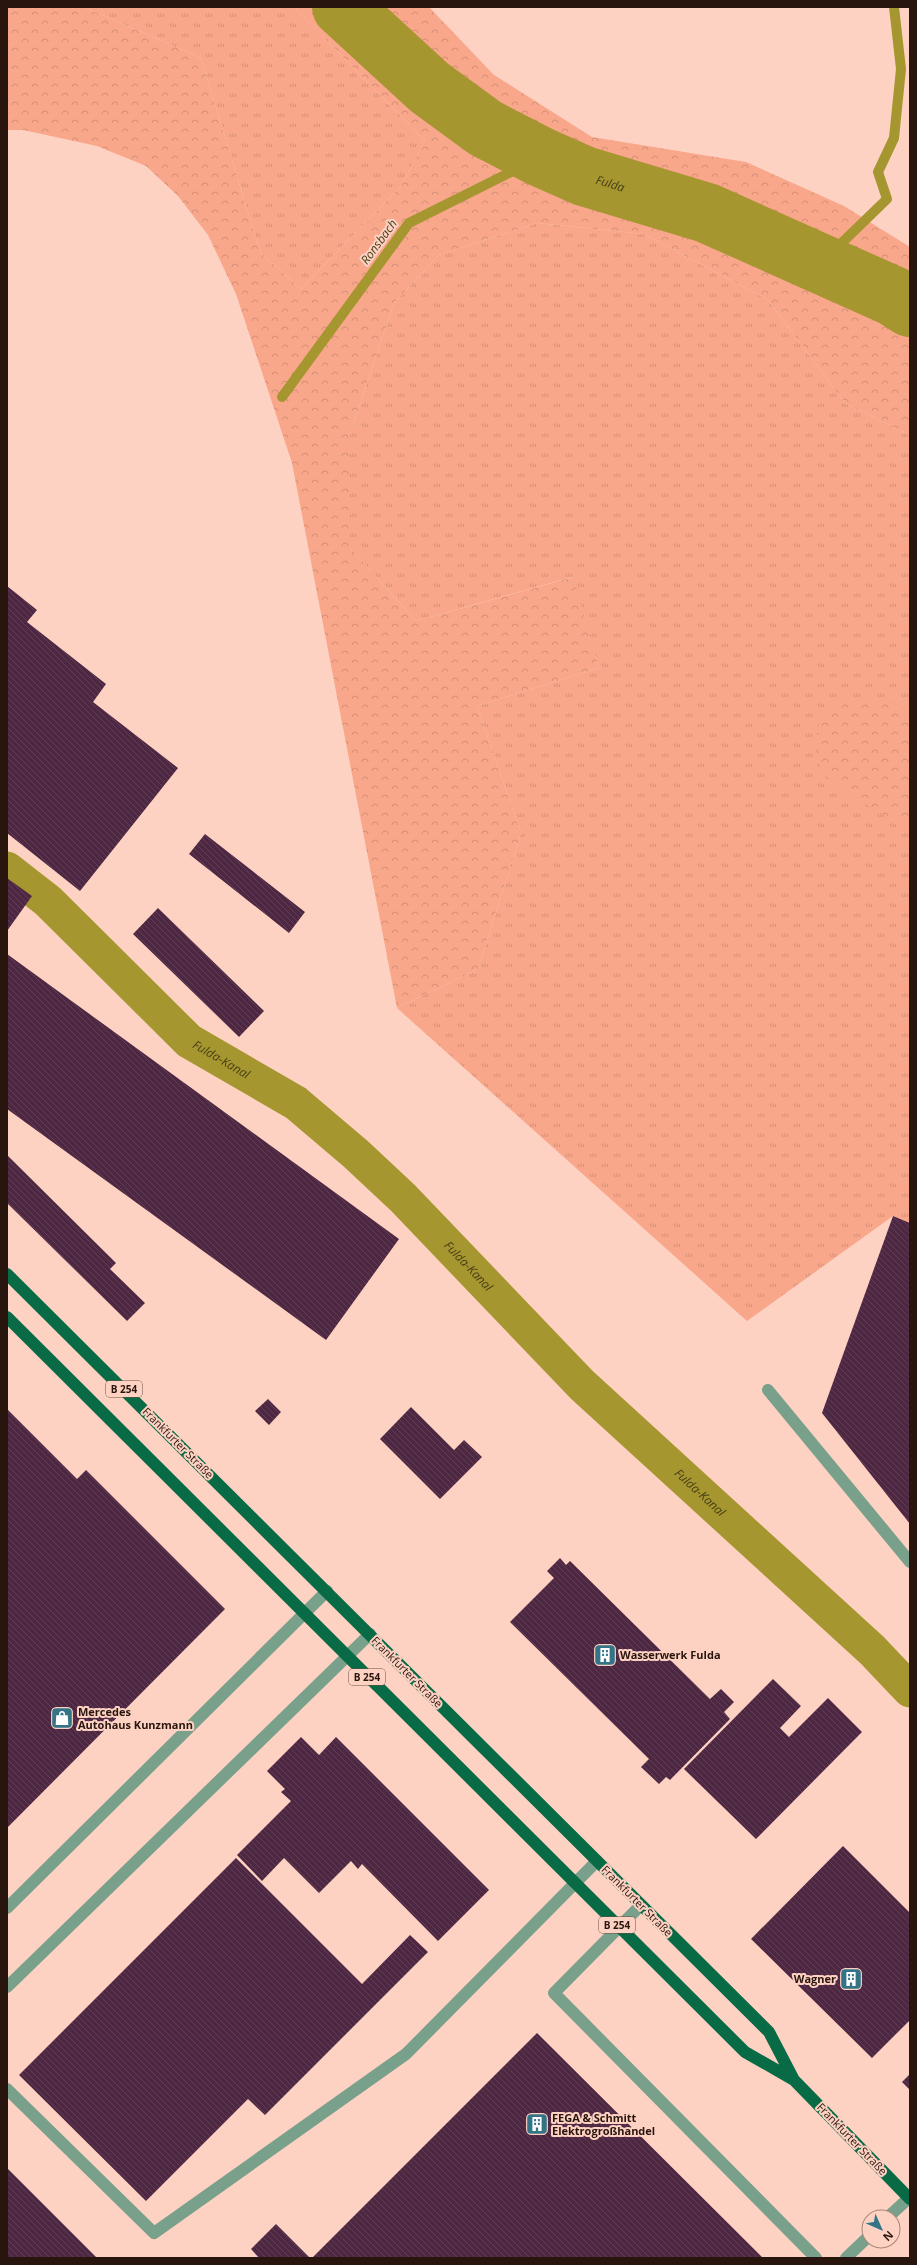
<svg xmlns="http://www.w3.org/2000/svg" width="917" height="2265" font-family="'Open Sans',sans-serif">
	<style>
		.grass { fill: url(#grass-tufts) }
		.forest { fill: url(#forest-crowns) }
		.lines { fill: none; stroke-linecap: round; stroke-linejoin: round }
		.stream { stroke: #a69630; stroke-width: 10 }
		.canal { stroke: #a69630; stroke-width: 35 }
		.river { stroke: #a69630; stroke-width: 60 }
		.building { fill: url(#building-back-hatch) }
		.minor { stroke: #78a08a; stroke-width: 12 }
		.major { stroke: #096b45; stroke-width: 12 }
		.labels { text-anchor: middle; stroke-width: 4; stroke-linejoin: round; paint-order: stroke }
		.shield { fill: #fed2c3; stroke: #684e44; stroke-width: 1 }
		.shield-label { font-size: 10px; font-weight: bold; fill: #28150e }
		.street-label { font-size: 11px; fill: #28150e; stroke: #fed2c3 }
		.poi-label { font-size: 11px; font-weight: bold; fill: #28150e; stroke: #fed2c3; text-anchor: start }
		.water-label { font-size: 12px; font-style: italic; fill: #463f16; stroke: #fed2c3 }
	</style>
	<defs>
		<pattern id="grass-tufts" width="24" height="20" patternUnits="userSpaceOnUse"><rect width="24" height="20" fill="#f9a78b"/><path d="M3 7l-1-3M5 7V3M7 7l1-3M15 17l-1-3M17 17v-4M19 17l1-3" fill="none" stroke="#d58f77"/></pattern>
		<pattern id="forest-crowns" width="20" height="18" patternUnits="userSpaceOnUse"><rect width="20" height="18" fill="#f9a78b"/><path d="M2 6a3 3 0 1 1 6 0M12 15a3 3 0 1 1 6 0" fill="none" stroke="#d58f77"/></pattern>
		<pattern id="building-back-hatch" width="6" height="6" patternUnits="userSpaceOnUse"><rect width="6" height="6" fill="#4e2842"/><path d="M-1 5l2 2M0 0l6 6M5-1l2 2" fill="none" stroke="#5f3e54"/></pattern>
	</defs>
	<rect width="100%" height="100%" fill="#fed2c3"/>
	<path class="grass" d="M84 7H294L425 141 401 186 301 289 260 252 201 58Z
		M537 223 644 234 768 300 845 403 910 435V1223L893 1216 747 1321 397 1008 478 969 521 833 477 706 599 668 572 577 416 621 350 548V434L394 303 439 255Z"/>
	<path class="forest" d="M7 7H84L201 58 260 252 301 289 401 186 425 141 294 7H429L494 75 592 137 746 162 844 206 910 247V435L845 403 768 300 644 234 537 223 439 255 394 303 350 434V548L416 621 573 577 599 668 477 706 521 833 478 969 397 1008 292 463 236 294 208 235 178 196 146 166 97 146 23 130H7Z
		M846 700 891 703 910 710V833L895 821 855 798 822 775 815 746 820 717Z"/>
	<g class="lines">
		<path class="stream" d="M821 263 887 199 878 172 894 138 901 69 894 7
			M282 397 409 223 541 157"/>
		<path class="canal" id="s1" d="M7 869 48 901 189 1041 296 1103 356 1154 403 1198 582 1385 872 1650 910 1690"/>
		<path class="river" id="s2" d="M342 7 429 87 485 128 541 157 584 176 707 213 893 296 910 307"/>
	</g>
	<path class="building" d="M7 586 37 610 27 622 106 684 93 702 178 768 80 891 7 833Z
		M205 834 305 912 289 933 189 854Z
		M7 878 32 896 7 931Z
		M158 908 264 1011 239 1037 133 934Z
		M7 954 399 1239 326 1340 7 1109Z
		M7 1155 116 1263 110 1269 145 1303 127 1321 7 1203Z
		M893 1216 910 1223V1524L822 1413Z
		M268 1399 281 1412 269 1425 255 1411Z
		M411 1407 454 1450 464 1440 482 1457 440 1499 380 1439Z
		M7 1409 77 1479 86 1470 225 1609 7 1828Z
		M560 1558 566 1565 570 1561 710 1699 721 1689 734 1702 724 1712 730 1719 670 1780 666 1777 659 1784 641 1767 649 1759 510 1622 554 1578 547 1571Z
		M773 1679 801 1706 780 1728 789 1737 828 1698 862 1732 756 1839 684 1769Z
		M301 1737 319 1755 336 1737 489 1890 438 1941 362 1864 358 1869 351 1861 319 1893 284 1858 262 1881 237 1855 291 1801 281 1792 285 1789 267 1771Z
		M843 1846 910 1913V2020L872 2058 751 1939Z
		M236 1858 362 1984 410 1935 428 1952 265 2115 248 2099 146 2201 19 2075Z
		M537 2033 763 2258H312Z
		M910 2074V2090L902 2082Z
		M7 2168 97 2258H7Z
		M276 2224 310 2258H259L251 2249Z"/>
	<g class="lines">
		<path class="minor" d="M768 1390 910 1562
			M641 1905 554 1993 816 2258
			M7 1908 327 1591
			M7 1987 370 1634
			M7 2089 154 2233 406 2054 597 1861
			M888 2217 909 2198
			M846 2258 869 2236"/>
		<path class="major" d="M7 1274 769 2032 794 2080 910 2199
			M7 1317 745 2052 794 2080"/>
	</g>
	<defs>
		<g id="building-square" transform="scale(1.15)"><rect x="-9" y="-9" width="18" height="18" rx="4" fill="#337487" stroke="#fed2c3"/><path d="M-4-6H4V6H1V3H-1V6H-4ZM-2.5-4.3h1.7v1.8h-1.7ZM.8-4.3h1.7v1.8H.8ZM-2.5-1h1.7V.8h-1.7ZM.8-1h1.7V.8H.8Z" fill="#fff"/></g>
		<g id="shop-square" transform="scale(1.15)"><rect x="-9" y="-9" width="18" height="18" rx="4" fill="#337487" stroke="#fed2c3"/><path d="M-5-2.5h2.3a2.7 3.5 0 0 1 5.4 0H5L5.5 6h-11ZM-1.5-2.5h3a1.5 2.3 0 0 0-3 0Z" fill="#fff"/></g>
	</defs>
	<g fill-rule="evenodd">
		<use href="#building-square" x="605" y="1655"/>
		<use href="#shop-square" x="62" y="1718"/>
		<use href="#building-square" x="851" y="1979"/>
		<use href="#building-square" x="537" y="2124"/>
	</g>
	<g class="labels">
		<g class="shield">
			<rect x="106" y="1381" width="36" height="16" rx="3"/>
			<rect x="349" y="1669" width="36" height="16" rx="3"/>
			<rect x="599" y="1917" width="36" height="16" rx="3"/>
		</g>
		<g class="shield-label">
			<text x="124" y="1393">B 254</text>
			<text x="367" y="1681">B 254</text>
			<text x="617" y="1929">B 254</text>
		</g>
		<g class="street-label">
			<text transform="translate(178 1443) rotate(45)" y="4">Frankfurter Straße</text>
			<text transform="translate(407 1672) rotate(45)" y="4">Frankfurter Straße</text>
			<text transform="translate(637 1901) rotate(45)" y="4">Frankfurter Straße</text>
			<text transform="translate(852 2139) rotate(46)" y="4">Frankfurter Straße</text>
		</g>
		<g class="poi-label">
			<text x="620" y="1659">Wasserwerk Fulda</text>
			<text x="78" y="1716">Mercedes<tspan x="78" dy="13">Autohaus Kunzmann</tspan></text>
			<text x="836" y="1983" text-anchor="end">Wagner</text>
			<text x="552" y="2122">FEGA &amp; Schmitt<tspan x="552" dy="13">Elektrogroßhandel</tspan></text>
		</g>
		<g class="water-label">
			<text dy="4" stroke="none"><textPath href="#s2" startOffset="325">Fulda</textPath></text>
			<text transform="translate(379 242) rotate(-54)" y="4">Ronsbach</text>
			<text dy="4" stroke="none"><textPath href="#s1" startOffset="288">Fulda-Kanal</textPath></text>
			<text dy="4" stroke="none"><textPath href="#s1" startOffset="612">Fulda-Kanal</textPath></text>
			<text dy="4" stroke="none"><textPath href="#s1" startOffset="936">Fulda-Kanal</textPath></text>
		</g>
	</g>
	<rect width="917" height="2265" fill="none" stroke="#28150e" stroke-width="16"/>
	<g transform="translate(881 2229) rotate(135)"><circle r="19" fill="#fed2c3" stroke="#a8867b"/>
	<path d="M0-3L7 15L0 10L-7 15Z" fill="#337487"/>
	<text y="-6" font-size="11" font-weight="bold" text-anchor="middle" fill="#28150e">N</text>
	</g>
</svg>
